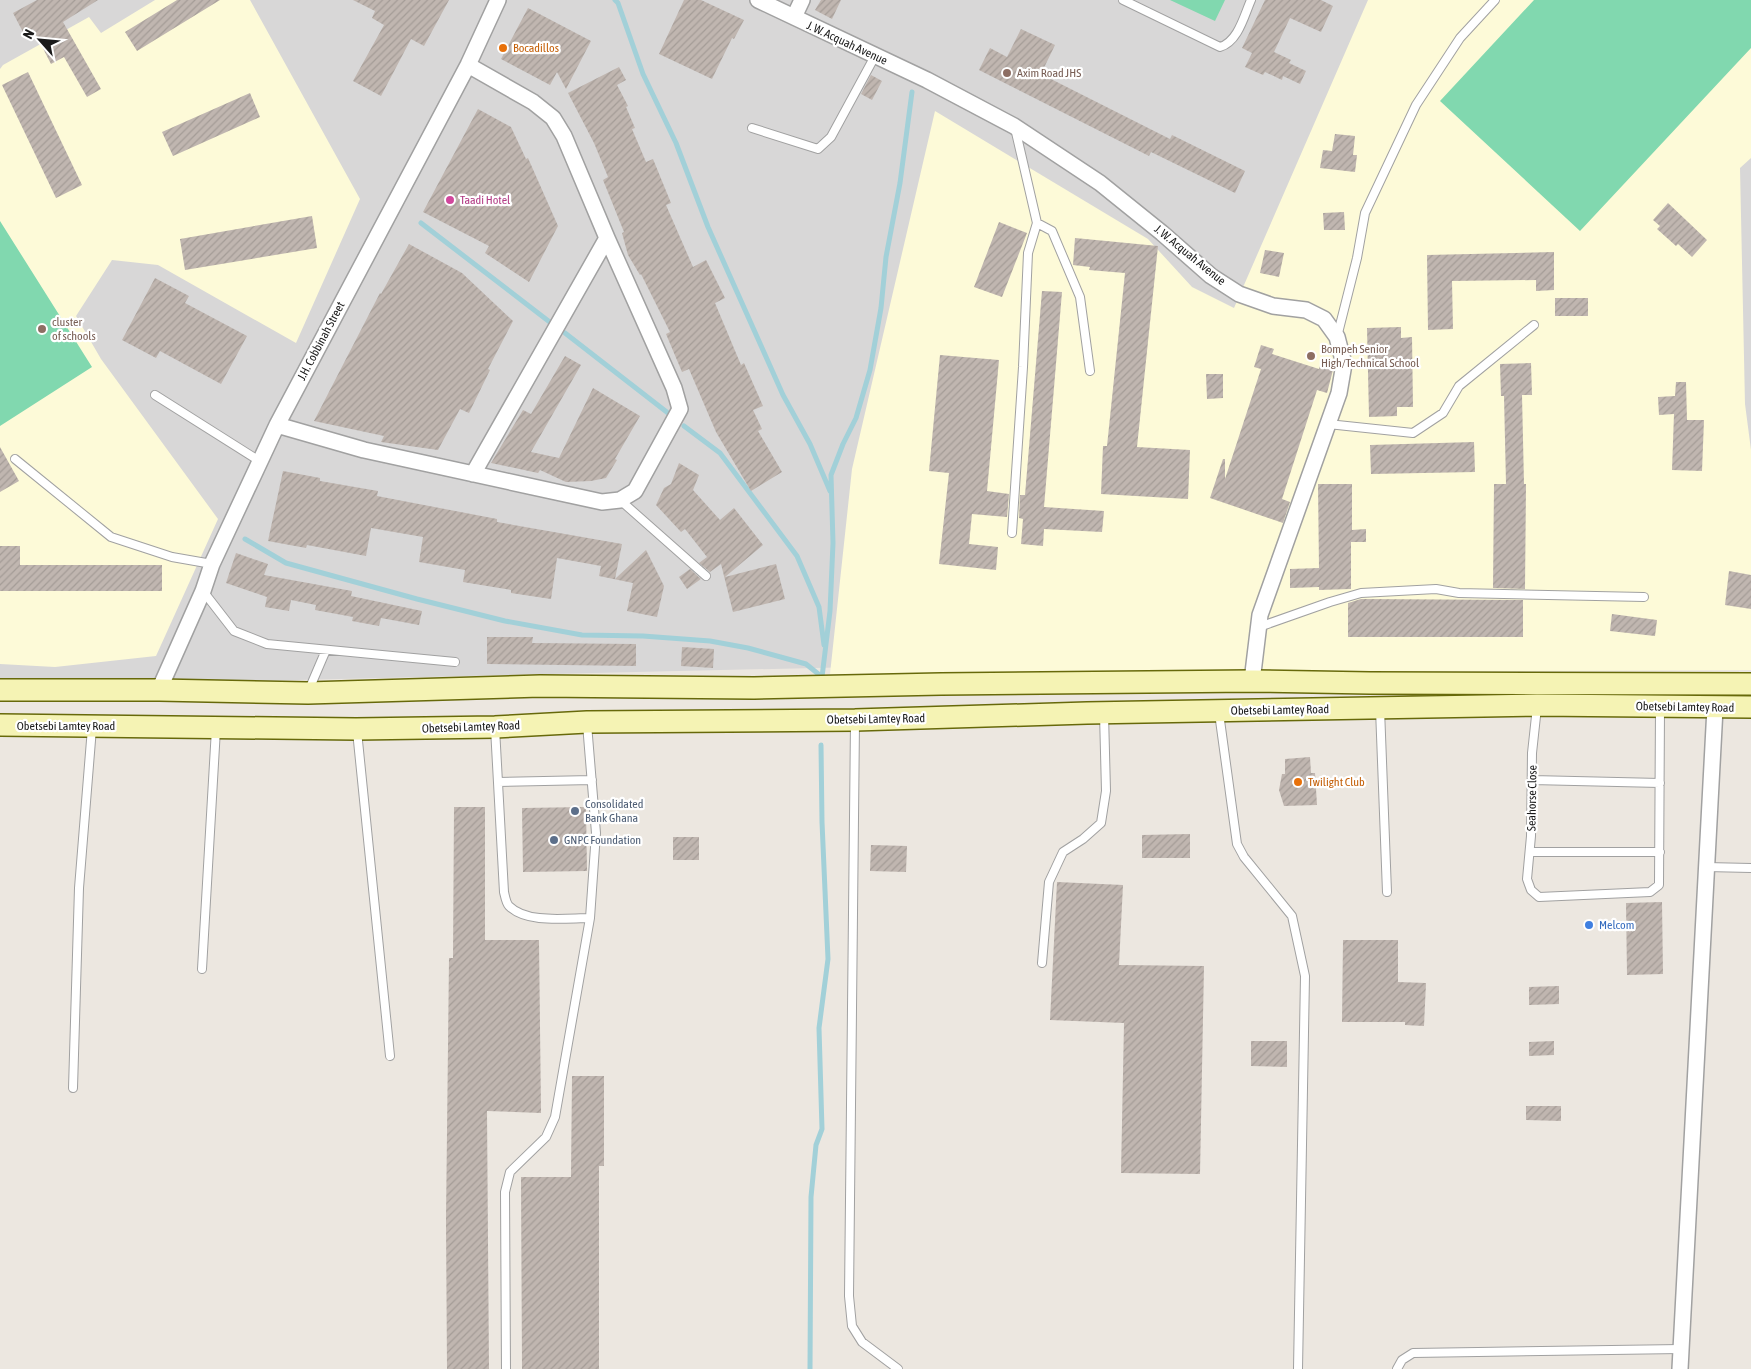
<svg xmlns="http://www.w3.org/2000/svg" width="1751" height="1369" font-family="'Asap Condensed',sans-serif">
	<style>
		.residential { fill: #d8d7d7 }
		.education { fill: #fdfad8 }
		.pitch { fill: #81d8af }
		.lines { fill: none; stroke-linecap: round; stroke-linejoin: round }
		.stream { stroke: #a2d0d8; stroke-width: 5 }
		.building { fill: url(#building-hatch) }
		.service-casing { stroke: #a1a1a1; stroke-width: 10 }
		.minor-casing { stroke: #a1a1a1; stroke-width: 18 }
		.secondary-casing { stroke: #67690a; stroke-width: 24 }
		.service { stroke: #fff; stroke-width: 8 }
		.minor { stroke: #fff; stroke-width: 15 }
		.secondary { stroke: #f5f3b4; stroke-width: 21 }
		.food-dot { fill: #e8710a; stroke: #fff; stroke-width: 2 }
		.education-dot { fill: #8d6e63; stroke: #fff; stroke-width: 2 }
		.hotel-dot { fill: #d1479c; stroke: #fff; stroke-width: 2 }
		.service-dot { fill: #5c6f8a; stroke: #fff; stroke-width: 2 }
		.shop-dot { fill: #3f7fe0; stroke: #fff; stroke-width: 2 }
		.labels { text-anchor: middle; stroke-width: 4.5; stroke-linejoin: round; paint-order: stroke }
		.street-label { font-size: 12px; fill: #1a1a1a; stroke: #fff }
		.food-label { font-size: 12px; fill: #c56008; stroke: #fff; text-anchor: start }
		.education-label { font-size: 12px; fill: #785e54; stroke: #fff; text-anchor: start }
		.hotel-label { font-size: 12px; fill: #b23c85; stroke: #fff; text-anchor: start }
		.service-label { font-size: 12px; fill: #4e5e75; stroke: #fff; text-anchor: start }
		.shop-label { font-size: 12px; fill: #366cbe; stroke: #fff; text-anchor: start }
	</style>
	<defs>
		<pattern id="building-hatch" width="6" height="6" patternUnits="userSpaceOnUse" patternTransform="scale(1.25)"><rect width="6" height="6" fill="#c0b6b0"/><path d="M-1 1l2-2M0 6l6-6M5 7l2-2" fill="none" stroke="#a49c97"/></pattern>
	</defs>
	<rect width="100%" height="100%" fill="#ece7e0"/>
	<path class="residential" d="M0 0H1751V646L0 687Z"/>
	<path class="education" d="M155 0H250L360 199 296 343 158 265 112 260 76 316 101 359 218 519 156 656 55 667 0 664V69L3 65 89 17 101 33Z
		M1368 0H1751V158L1740 168 1745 404 1751 450V670L830 674 852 469 935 111 1148 239 1192 287 1234 308Z"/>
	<path class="pitch" d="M1170 0H1225L1215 21Z
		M1534 0H1751V48L1580 231 1440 101Z
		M0 221 92 367 0 426Z"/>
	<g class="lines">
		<path class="stream" d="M615 0 618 3 643 74 676 143 708 227 783 395 810 444 830 491
			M421 223 551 323
			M565 333 668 413
			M684 426 720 453 797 556 819 607 824 645
			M245 539 286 563 417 599 505 621 582 635 643 636 710 641 748 648 806 664 822 677
			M822 677 830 611 833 543 831 475 843 444 856 418 870 370 881 308 886 257 900 183 912 92
			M810 1369 811 1197 816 1145 822 1129 819 1028 828 959 822 822 821 745"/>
	</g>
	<path class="building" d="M37 0H98L63 22 101 89 87 97 64 57 51 64 33 29 24 34 13 13Z
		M177 0H220L137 51 125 32Z
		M353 0H449L424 46 411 39 381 96 353 81 384 25 372 18 375 11Z
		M684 0H701L744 20 734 39 732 38 712 79 659 54Z
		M821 0H841L832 19 815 10Z
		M1265 0H1321L1333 6 1321 32 1290 18 1274 52 1291 60 1289 63 1306 71 1300 84 1283 76 1282 80 1265 72 1263 75 1245 67 1252 53 1242 48Z
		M528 8 591 41 566 89 557 72 550 85 501 59Z
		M1021 29 1055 45 1041 74 1170 139 1172 135 1245 171 1235 193 1151 152 1149 156 979 70 990 48 1007 57Z
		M619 67 626 80 617 85 628 106 626 107 635 128 632 129 646 162 653 159 671 203 666 205 693 267 706 260 725 298 715 303 741 365 744 363 763 406 753 410 762 429 758 431 782 472 751 491 716 432 689 369 682 372 666 334 670 332 641 274 640 275 628 255 622 233 624 232 603 180 608 177 594 143 568 93Z
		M28 72 82 185 56 198 2 85Z
		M871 75 882 81 872 100 861 94Z
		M250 93 260 117 173 156 162 132Z
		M478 109 511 127 526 159 528 158 558 226 529 282 485 253 489 246 423 212Z
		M1335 134 1355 136 1353 155H1357L1355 172 1320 168 1323 150 1332 151Z
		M1668 203 1707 240 1692 257 1678 244 1676 246 1657 229 1660 226 1653 220Z
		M1344 212 1345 230H1324L1323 213Z
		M312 216 317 248 185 270 180 239Z
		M999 222 1027 233 1002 297 974 287Z
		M1075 238 1158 246 1137 447 1190 450 1188 499 1101 494 1103 446H1107L1125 273 1089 270 1090 267 1073 265Z
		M409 244 462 273 513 321 488 369 490 370 469 413 460 409 438 450 381 442 384 436 314 421 380 293 381 294Z
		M1265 250 1284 253 1279 277 1260 273Z
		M1554 252V290L1536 291V280L1452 281 1453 329 1428 330 1427 255Z
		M155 278 189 296 185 303 247 336 221 384 160 351 156 358 122 340Z
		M1042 291 1062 292 1044 507 1104 511 1102 532 1044 529 1043 546 1021 544 1023 519 1019 518 1020 495H1025Z
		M1555 298H1588V316H1555Z
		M1401 327V338L1412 337 1413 407H1397V416L1369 417 1367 328Z
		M1261 345 1274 349 1272 354 1319 369 1320 366 1333 370 1327 393 1317 390 1282 499 1290 502 1283 523 1210 498 1223 459H1225V479L1261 369 1254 367Z
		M940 355 999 360 987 491 1009 494 1007 517 972 514 969 544 998 547 996 570 939 564 949 473 929 471Z
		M565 356 581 365 531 452 559 458 593 388 640 416 615 459 617 460 606 478 591 481 566 482 540 470 538 473 491 463 523 410 531 414Z
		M1531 363 1532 395H1522L1524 484H1526L1525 589 1493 588 1494 484H1506L1504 396H1501L1500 364Z
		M1206 374H1223V398L1207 399Z
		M1676 382H1686L1687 420H1704L1702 471 1672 470 1674 414 1659 415 1658 397 1675 396Z
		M1474 442 1475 472 1371 474 1370 445Z
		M0 447 19 481 0 492Z
		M679 463 699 475 693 490 720 520 734 508 763 545 725 577 776 564 785 599 733 612 721 564 710 572 699 563 707 557 685 529 681 532 656 505 664 488 671 484Z
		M283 471 320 478V481L378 491 377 496 497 519V522L622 544 615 579 646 550 664 586 657 617 627 611 633 583 599 576 601 566 557 558 551 599 511 593V590L463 582 465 570 419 562 423 537 371 528 366 556 307 545 306 548 268 541Z
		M1318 484H1352V530L1366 529V542H1351V589L1319 590V587L1290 588V569L1319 568Z
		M0 546H20V565H162V591H0Z
		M236 553 268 564 264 575 352 591 351 596 422 611 419 625 381 618 379 626 352 621 353 617 315 610 316 605 291 600 289 611 265 607 267 597 226 583Z
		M690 569 701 579 687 589 679 577Z
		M1729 571 1751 575V609L1725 605Z
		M1361 599 1523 600V637H1348V603Z
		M1612 614 1657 620 1655 636 1610 631Z
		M487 637H533L532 643 636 644V666L487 664Z
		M682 647 714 649 713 668 681 666Z
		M1310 757 1311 773H1315L1317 805 1284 806 1279 790 1282 774H1285V759Z
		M454 807H485V940H539L541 1113 487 1111 489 1369H447L446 1220 449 958H453Z
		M586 807 587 871 523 872 522 808Z
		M1190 834V858H1142V835Z
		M673 837H699V860H673Z
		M871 845 907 846 906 872 870 871Z
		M1057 882 1123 885 1119 965 1204 966 1200 1174 1121 1173 1124 1023 1050 1020Z
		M1662 902 1663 974 1627 975 1626 903Z
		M1343 940H1398V982L1426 983 1424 1026 1405 1025V1022H1342Z
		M1559 986V1004L1529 1005V987Z
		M1251 1041H1287V1067L1251 1066Z
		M1554 1041V1055L1529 1056V1042Z
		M572 1076H604V1166H599V1369H522L521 1177H571Z
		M1526 1106H1561V1121L1526 1120Z"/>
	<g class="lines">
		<g class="service-casing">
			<path id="service" d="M1123 0 1220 47C1238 42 1244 16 1251 0
				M752 128 818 149 831 137 875 56
				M1037 223 1052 231 1080 297 1090 371
				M1337 337 1357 258 1365 213 1416 105 1460 38 1495 0
				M155 395 261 462
				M1328 424 1413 433 1443 413 1459 386 1534 325
				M15 459 111 537 172 557 212 564
				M620 500 706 576
				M1012 533 1023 367 1028 253 1037 223 1015 128
				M203 591 234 631 267 644 455 662
				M1259 627 1330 602 1361 593 1436 589 1459 593 1644 597
				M308 692 326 650
				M1537 707 1532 753 1531 836 1527 879 1531 890 1539 897 1650 892 1659 885 1660 709
				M1380 709 1387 892
				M1219 713 1237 844 1244 857 1292 916 1305 976 1298 1369
				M855 722 849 1296 852 1326 862 1342 898 1369
				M495 728 504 892C505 896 506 903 509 906 527 924 567 918 590 918
				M357 731 390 1056
				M1532 780 1660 783
				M498 782 592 780
				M1531 852H1660
				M1706 867 1751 868
				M1042 963 1049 882 1063 852 1083 839 1101 823 1106 791 1104 714
				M202 969 216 729
				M73 1088 79 888 92 728
				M506 1369 505 1192 510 1172 546 1137 555 1117 590 918 596 833 587 724
				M1397 1369 1402 1360 1413 1353 1681 1349"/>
		</g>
		<g class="minor-casing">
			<path id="minor" d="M758 0 927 80 1014 126 1100 183 1162 233 1211 276 1239 294 1273 306 1306 310 1324 319 1337 337 1344 364 1339 393 1260 615 1252 681
				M794 17 802 0
				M277 425 364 450 602 502 620 500 635 491 680 409 674 388 607 238 564 136 553 118 533 102 468 65
				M473 474 607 238
				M159 690 203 591 212 564 277 425 468 65 498 0
				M1680 1369 1715 708"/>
		</g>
		<g class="secondary-casing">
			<path id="secondary" d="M0 690H159L308 693 540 686 754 688 941 684 1252 681 1370 683 1751 684
				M0 725 356 729 495 727 587 722 855 720 1087 713 1537 705 1751 707"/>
		</g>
		<use href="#service" class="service"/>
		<use href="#minor" class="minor"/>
		<use href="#secondary" class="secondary"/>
	</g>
	<g class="food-dot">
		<circle cx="503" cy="48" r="5"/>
		<circle cx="1298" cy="782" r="5"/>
	</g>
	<g class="education-dot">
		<circle cx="1007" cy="73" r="5"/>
		<circle cx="42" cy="329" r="5"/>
		<circle cx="1311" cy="356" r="5"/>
	</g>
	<circle class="hotel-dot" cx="450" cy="200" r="5"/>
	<g class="service-dot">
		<circle cx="575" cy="811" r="5"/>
		<circle cx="554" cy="840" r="5"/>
	</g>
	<circle class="shop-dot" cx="1589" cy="925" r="5"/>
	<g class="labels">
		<g class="street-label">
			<text transform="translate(847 43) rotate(25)" y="4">J. W. Acquah Avenue</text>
			<text transform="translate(1190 255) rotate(39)" y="4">J. W. Acquah Avenue</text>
			<text transform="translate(321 341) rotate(-62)" y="4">J.H. Cobbinah Street</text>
			<text transform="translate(1685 707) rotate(1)" y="4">Obetsebi Lamtey Road</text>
			<text transform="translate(1280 710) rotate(-1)" y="4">Obetsebi Lamtey Road</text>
			<text transform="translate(876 719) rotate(-1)" y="4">Obetsebi Lamtey Road</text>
			<text x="66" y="730">Obetsebi Lamtey Road</text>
			<text transform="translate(471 727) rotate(-2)" y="4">Obetsebi Lamtey Road</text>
			<text transform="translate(1532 798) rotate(-89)" y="4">Seahorse Close</text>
		</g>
		<g class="food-label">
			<text x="513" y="52">Bocadillos</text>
			<text x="1308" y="786">Twilight Club</text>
		</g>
		<g class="education-label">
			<text x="1017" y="77">Axim Road JHS</text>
			<text x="52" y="326">cluster<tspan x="52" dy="14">of schools</tspan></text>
			<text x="1321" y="353">Bompeh Senior<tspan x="1321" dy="14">High/Technical School</tspan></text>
		</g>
		<g class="hotel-label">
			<text x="460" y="204">Taadi Hotel</text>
		</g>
		<g class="service-label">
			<text x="585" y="808">Consolidated<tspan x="585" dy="14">Bank Ghana</tspan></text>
			<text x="564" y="844">GNPC Foundation</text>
		</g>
		<g class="shop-label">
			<text x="1599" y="929">Melcom</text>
		</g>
	</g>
	<g transform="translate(40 40) rotate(297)" stroke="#ffffff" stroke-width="4" paint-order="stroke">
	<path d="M0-4L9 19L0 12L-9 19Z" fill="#1a1a1a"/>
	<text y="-8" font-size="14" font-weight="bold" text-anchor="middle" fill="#1a1a1a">N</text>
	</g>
</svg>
